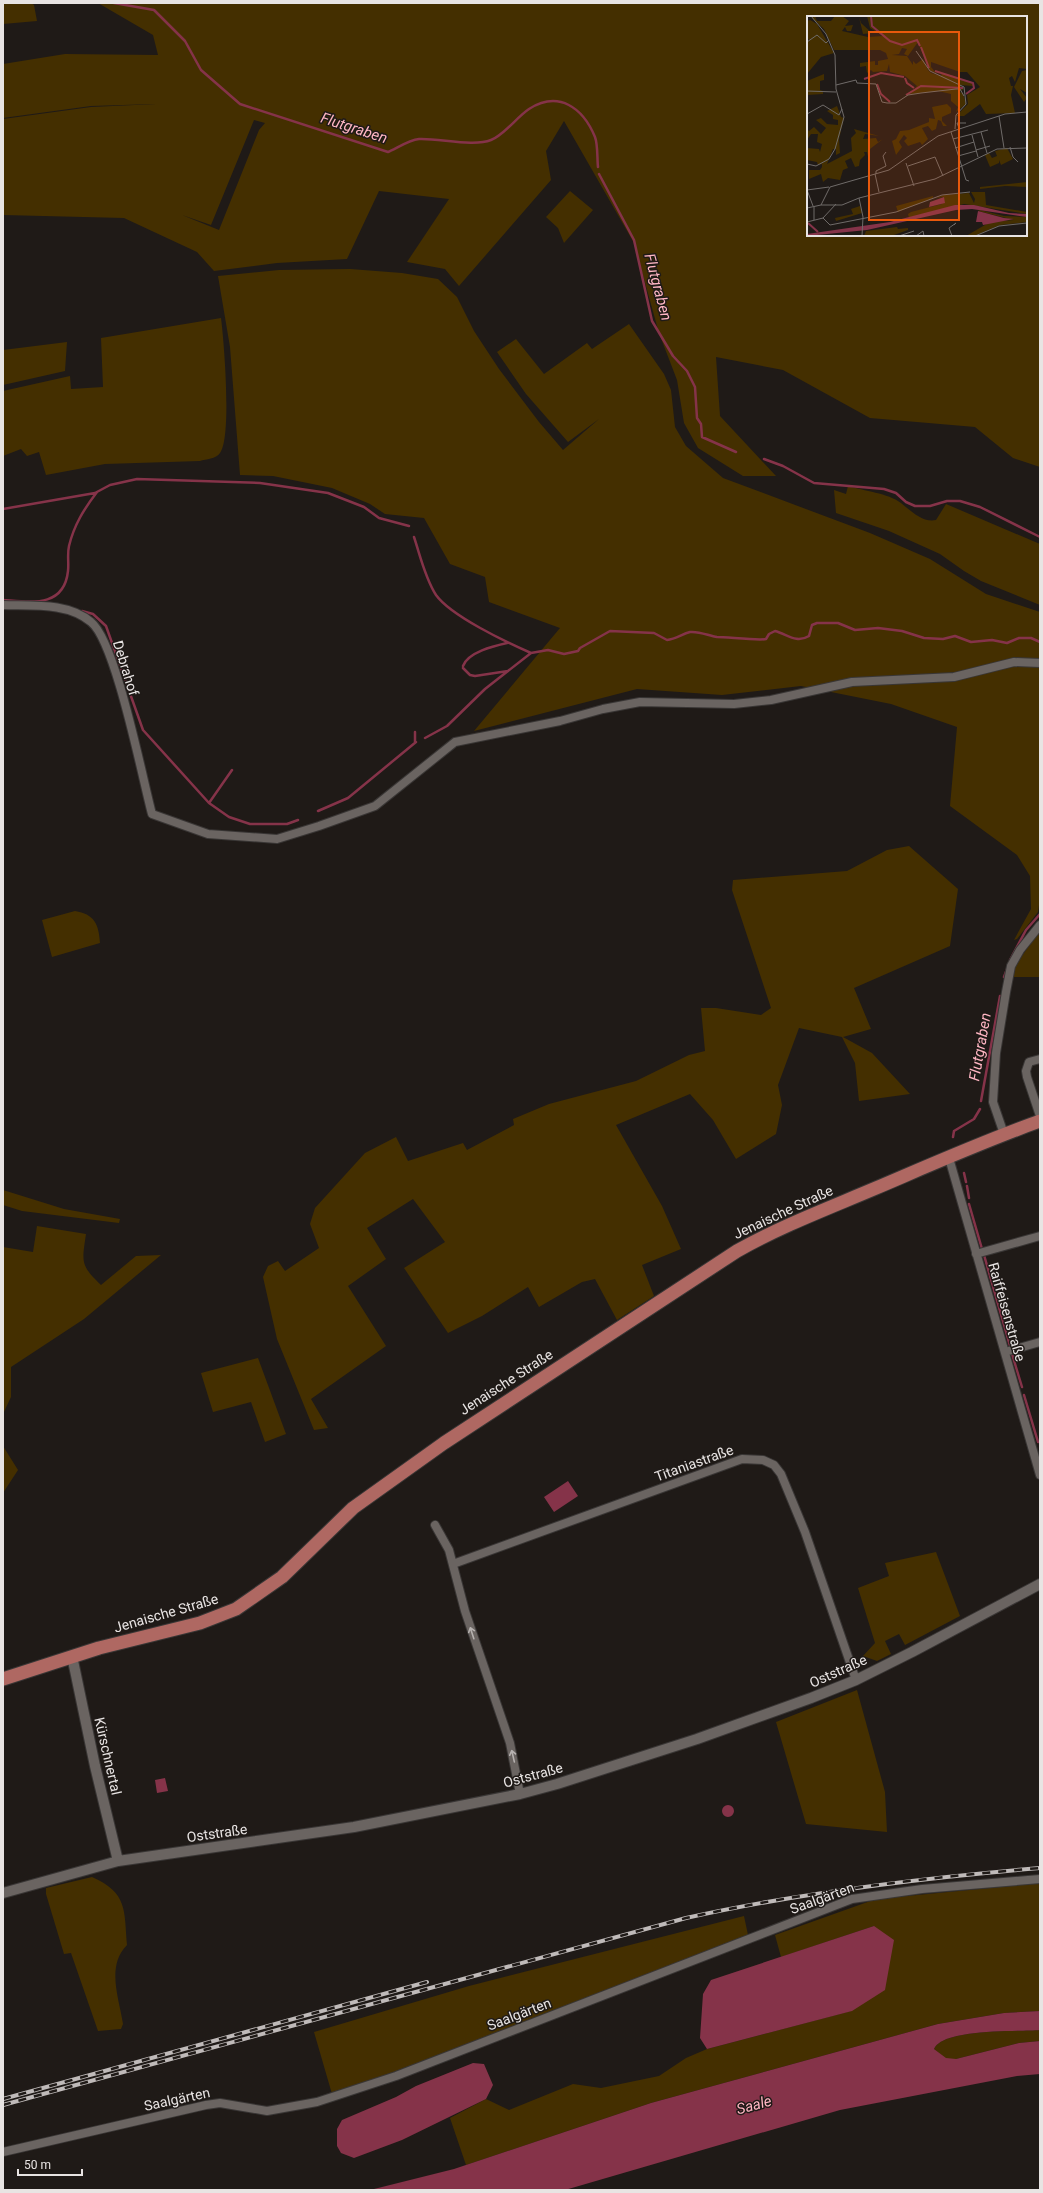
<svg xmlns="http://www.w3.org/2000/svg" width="1043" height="2193" font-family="Roboto,sans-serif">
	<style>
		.green { fill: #442f00; fill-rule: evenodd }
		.water { fill: #853349 }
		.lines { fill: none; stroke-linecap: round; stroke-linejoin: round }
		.stream { stroke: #853349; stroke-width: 2.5 }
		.minor-casing { stroke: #393635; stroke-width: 10 }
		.tertiary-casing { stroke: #393635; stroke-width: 12 }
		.primary-casing { stroke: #393635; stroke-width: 15 }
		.minor { stroke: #6a6461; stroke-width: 8 }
		.tertiary { stroke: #6a6461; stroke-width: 10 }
		.primary { stroke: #af6862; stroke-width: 13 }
		.rail-casing { stroke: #bfbab9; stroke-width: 4 }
		.rail { stroke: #1f1a17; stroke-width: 2.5; stroke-dasharray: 8; stroke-linecap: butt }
		.oneway { stroke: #b6b1af }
		.labels { text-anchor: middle; stroke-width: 3; stroke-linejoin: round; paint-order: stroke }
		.street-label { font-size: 14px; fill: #e8e4e3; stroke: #1f1a17 }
		.water-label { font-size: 15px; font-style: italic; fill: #ffb6c3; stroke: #1f1a17 }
		.inset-river { fill: none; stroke: #853349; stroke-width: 2 }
		.inset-road { fill: none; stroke: #6f6b69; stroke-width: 1 }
		.view { fill: #e8590c; fill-opacity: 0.15; stroke: #e8590c; stroke-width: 2 }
		.inset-edge { fill: none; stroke: #e8e4e3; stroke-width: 2 }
	</style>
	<rect width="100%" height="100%" fill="#1f1a17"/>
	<path class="green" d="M3 3H31L34 5 37 21 3 24Z
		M98 3H1040V467L1013 458 975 427 870 418 783 370 716 357 720 416 776 476H743L698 448 684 423 677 380 659 333 634 243 564 121 546 151 551 180 459 286 445 269 407 262 449 199 379 191 347 259 277 263 214 271 197 252 124 218 3 215V119L91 107 156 104 91 106 3 118V64L65 54 158 55 153 35ZM808 17H1026V235H808ZM254 120 265 123 259 130 219 230 182 215 211 225Z
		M570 191 593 210 564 243 558 228 546 217Z
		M350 269 402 273 438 279 457 297 474 331 499 369 539 422 563 450 599 419 568 442 526 394 497 352 516 339 544 374 587 343 592 349 629 324 664 374 671 390 675 427 686 446 723 478 870 533 930 559 986 594 1040 612V898L1038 912 1017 939 1014 940 1031 909 1030 876 1017 855 950 806 957 727 891 704 801 686 722 695 637 689 474 731 560 628 489 602 485 577 450 564 424 518 385 514 370 504 332 488 273 476 240 475 230 347 218 276 279 270Z
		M221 318C224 340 232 438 220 453 216 459 206 459 200 461L105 464 46 475 39 452 27 456 21 449 3 456V391L70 376 71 389 103 387 101 338Z
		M67 342 65 371 3 385V350Z
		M848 486C864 491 888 493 901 503 911 511 923 523 936 520L946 504 1040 544V605L981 581 964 571 940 554 889 531 836 513 834 490 846 494Z
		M909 846 958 889 950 946 854 988 871 1029 843 1037 872 1053 910 1094 859 1101 855 1063 842 1037 799 1028 778 1085 782 1105 776 1134 736 1159 713 1120 690 1094 616 1125 662 1206 681 1249 642 1265 654 1296 617 1320 595 1279 582 1282 539 1307 528 1287 482 1316 448 1333 404 1268 445 1242 413 1199 367 1228 386 1259 348 1286 386 1346 311 1399 328 1428 314 1430 277 1339 263 1277 268 1266 278 1261 285 1271 319 1248 310 1224 315 1208 365 1153 396 1137 408 1161 463 1143 467 1150 514 1125 513 1119 549 1104 636 1081 689 1055 705 1051 701 1008H716L761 1015 771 1008 732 890 733 880 847 871 887 850Z
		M75 911C94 914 99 924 100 943L52 957 42 920Z
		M1040 930V977H1013L1015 966Z
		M3 1190 64 1209 120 1219 119 1223 22 1211 3 1205Z
		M37 1226 86 1234C82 1262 80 1265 101 1285L136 1256 161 1255 84 1319 11 1367V1397L3 1414V1247L33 1252Z
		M258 1358 286 1434 265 1442 251 1402 213 1412 201 1373Z
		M3 1446 18 1470 3 1493Z
		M936 1552 960 1616 905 1645 899 1634 885 1641 891 1654 877 1661 863 1656 875 1643 858 1588 889 1576 885 1563Z
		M857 1690 885 1792 887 1832 806 1824 776 1722Z
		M92 1877C128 1893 124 1910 127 1945 106 1966 119 1998 123 2024L121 2029 98 2031 71 1953 64 1954 46 1894V1888Z
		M1040 1883V2011L1004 2013 938 2024 651 2103 466 2165 450 2118 486 2099 509 2110 573 2084 601 2088 659 2076 686 2058 707 2049 851 2011 874 1926 781 1957 775 1935 876 1899Z
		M744 1916 748 1935 376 2079 332 2094 314 2032 469 1986Z
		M1040 2030V2041L1019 2043 956 2059H946L934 2049C943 2028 1018 2032 1040 2030Z"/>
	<path class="water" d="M568 1481 578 1496 554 1512 544 1497Z
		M165 1778 168 1791 157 1793 155 1780Z
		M722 1811a6 6 0 1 1 12 0a6 6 0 1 1-12 0Z
		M874 1926 894 1940 885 1990 852 2011 707 2049 700 2038 703 1994 711 1980Z
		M1040 2011V2030C1018 2032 943 2028 934 2049L946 2058 956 2059 1019 2043 1040 2041V2074L1017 2076 840 2110 565 2190H370L454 2169 651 2103 938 2024 1004 2013Z
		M473 2063 484 2064 493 2085 486 2099 402 2140 354 2158 341 2153 337 2146V2129L342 2120 396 2097 416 2086Z"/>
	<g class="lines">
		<path class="stream" d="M114 3 154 10 185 41 201 70 240 104 388 152C397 148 409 140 419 139 439 138 473 147 491 140 504 135 517 117 529 109 559 90 583 108 595 137 598 145 597 158 598 167
			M599 174 634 240 652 321 673 356 687 371 695 387 697 418 701 424 702 437 736 452
			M764 459 783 466 814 483 884 489 896 493 906 502 915 506H930L947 501H960L980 507 1040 537
			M3 509 95 493 110 485 137 479 260 483 328 493 364 507 379 518 409 526
			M414 537C420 555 425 578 436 595 451 616 506 642 531 653
			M3 600C31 602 64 608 68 571 69 562 67 555 69 546 74 525 84 509 97 492
			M82 611 93 614 106 626 143 730 209 803 229 817 250 824H287L298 820
			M463 666C468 652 494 646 507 643
			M463 668 470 675 475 676 508 671
			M425 738 447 726 485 689 531 653 548 650 564 654 578 651 580 648 610 631 654 633 667 640C676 639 682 634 690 632 700 631 709 636 717 637 727 637 760 641 766 639L769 634 775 631C787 634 796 644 809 636L812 625 817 623H838L855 630 878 628 902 631 924 638 943 639 955 636 971 642 992 640 1007 643 1019 638H1031L1040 642
			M415 743V732
			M209 803 232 770
			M318 811 348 798 416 742
			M1010 960 1026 930 1040 914
			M1004 977 1007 969
			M981 1101 1000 996
			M953 1137 954 1131 974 1119 980 1109
			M964 1173 966 1182
			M967 1186 969 1198
			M969 1204 982 1249
			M984 1255 1010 1346
			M1012 1354 1022 1387
			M1024 1395 1038 1442"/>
		<g class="minor-casing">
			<path id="minor" d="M3 605C31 606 68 602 91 622 116 642 142 777 152 814L208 834 277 839 319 826 375 806 455 742 560 721 603 709 640 702 734 704 771 700 852 682 954 677 1014 662 1040 663
				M1040 1059 1029 1062 1026 1071 1027 1077 1040 1116
				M1004 1134 993 1102 996 1053 1006 992 1011 966 1020 950 1040 925
				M949 1158 1040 1475
				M976 1254 1040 1236
				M1005 1352 1040 1342
				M435 1525 449 1550 465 1611 510 1743 520 1794
				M453 1564 742 1459 763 1460 774 1465 781 1474 805 1532 856 1680
				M3 2152 206 2105 220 2103 267 2111 317 2102 396 2076 852 1899 922 1889 1040 1879"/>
		</g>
		<g class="tertiary-casing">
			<path id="tertiary" d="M72 1656 95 1766 118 1861
				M3 1893 118 1861 354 1827 520 1794 557 1784 697 1739 811 1698 856 1680 912 1652 1040 1584"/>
		</g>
		<g class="primary-casing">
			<path id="primary" d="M3 1679 99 1648 200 1623 236 1609 282 1577 353 1508 444 1443 737 1251C781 1226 829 1208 876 1188 930 1165 984 1141 1040 1121"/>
		</g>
		<use href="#minor" class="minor"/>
		<use href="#tertiary" class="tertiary"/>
		<use href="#primary" class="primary"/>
		<g class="rail-casing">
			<path id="rail" d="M3 2099 427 1982
				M3 2105 686 1918C803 1892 921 1878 1040 1868"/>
		</g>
		<use href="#rail" class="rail"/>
	</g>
	<defs><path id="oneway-shaft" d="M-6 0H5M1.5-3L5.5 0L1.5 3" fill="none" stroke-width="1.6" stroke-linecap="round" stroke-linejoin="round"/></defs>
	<g class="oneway">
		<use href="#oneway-shaft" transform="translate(472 1633) rotate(-108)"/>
		<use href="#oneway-shaft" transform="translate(513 1756) rotate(-103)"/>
	</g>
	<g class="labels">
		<g class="street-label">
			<text transform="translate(126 668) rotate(73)" y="5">Debrahof</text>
			<text transform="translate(783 1212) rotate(-25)" y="5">Jenaische Straße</text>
			<text transform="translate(1007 1312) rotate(74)" y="5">Raiffeisenstraße</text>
			<text transform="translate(506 1382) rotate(-33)" y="5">Jenaische Straße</text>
			<text transform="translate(694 1463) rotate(-20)" y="5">Titaniastraße</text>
			<text transform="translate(166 1613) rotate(-16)" y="5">Jenaische Straße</text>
			<text transform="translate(838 1671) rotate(-24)" y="5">Oststraße</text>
			<text transform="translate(108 1756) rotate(77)" y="5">Kürschnertal</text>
			<text transform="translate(533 1775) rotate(-15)" y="5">Oststraße</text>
			<text transform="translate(217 1833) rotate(-8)" y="5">Oststraße</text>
			<text transform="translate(822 1898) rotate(-20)" y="5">Saalgärten</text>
			<text transform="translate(519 2014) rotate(-21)" y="5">Saalgärten</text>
			<text transform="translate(177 2099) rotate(-12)" y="5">Saalgärten</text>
		</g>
		<g class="water-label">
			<text transform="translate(354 128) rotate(18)" y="5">Flutgraben</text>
			<text transform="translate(658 287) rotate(75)" y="5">Flutgraben</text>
			<text transform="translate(980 1047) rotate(-80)" y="5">Flutgraben</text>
			<text transform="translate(754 2105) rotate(-15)" y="5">Saale</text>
		</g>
	</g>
	<g transform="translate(807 16)">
		<rect width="220" height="220" fill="#1f1a17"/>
		<path d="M8 0 10 5H24L28 0H35L42 5 38 10 46 9 44 15H40L38 11 35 15 61 21 76 20 63 12 60 0H218L220 5V53L212 52 208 66 205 60 202 62 204 70H206L204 79 208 97 179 98 173 88 157 100H149L161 88 160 79 173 71 160 56H153L124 46V51L129 57 122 54 111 26 101 40 97 38 100 33 95 32 92 38 85 39 100 40 106 49V45L109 48 116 43 121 54 124 57 134 60 135 57 143 59 165 66 166 70 153 69 157 73 152 76 156 77 159 88 149 96 151 91 144 85V78L131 75 103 78 110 70 98 60 83 56 82 48 80 55 66 56 64 54 60 57 59 50 53 51V47L68 45V49H71V45L81 43 79 37 73 34H27L17 13 5 2ZM52 1 54 7 65 17 56 18ZM3 4 10 8 27 37 14 41 0 58V26L2 24 0 21V5ZM220 54V77L213 73 220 82 217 86 207 71 215 55ZM17 58V64L13 65V74L16 75V78L0 79V65ZM140 88 144 92V97L135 101V105L140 110H136L134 105 131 104 129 113 125 115 121 110 115 112 121 123 115 129 113 126 101 130 97 125 100 122 97 119 92 126 95 131 89 139 85 125 89 123 93 115 102 114 122 106V102L128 103 125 91ZM30 90 34 101 37 102 32 123 33 137 29 139V133H26L20 148 45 135 44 122 49 117 47 113 72 120 58 118 56 123 69 122 71 126 76 123 63 133 62 145 60 136H57L58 139 53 144 52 150 48 151 44 142 38 145 41 152 36 154 33 164 21 162 16 166 14 158 2 163V154H13L15 151V148L11 149 10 146 0 144V132L12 133 13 136 15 128 10 126 11 118H4L0 124V113L2 115 7 111 14 118 19 112 9 104 14 102 20 108 31 109V104L26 103V99L20 95ZM200 132 206 143 194 149 192 144V147L183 151 178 139 182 137 185 142 190 140 188 135ZM220 166V171L198 170 173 173V171ZM164 176H178L179 189 220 196V198L157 188 102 202 101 198 104 196 135 188 137 181 129 182 137 179 162 177 167 187 168 183ZM126 180V182L91 196 89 190ZM53 190 55 197 29 205 28 202 46 198 44 193ZM173 194 197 200 220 201V206L193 209 167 220H159L183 206 207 204 171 195ZM90 211 91 213 101 212V214L84 220H57L59 215Z" fill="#442f00"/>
		<path d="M137 181 138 187 122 191 123 186ZM148 189H167L202 197 220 198V201L165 193 149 194 60 214 0 220V218L83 206ZM171 195 197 202 207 203 176 209 175 206H169Z" fill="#853349"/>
		<path class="inset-river" d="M64 0 65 10 83 25 95 29 110 24 113 30M114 31 122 52M128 55 166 67 167 72 159 78M98 62 100 67 107 72M57 63 74 57 97 61M70 68 74 78 83 86M99 79 114 70 156 72M1 207 11 216"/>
		<path class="inset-road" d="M0 26 10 19 19 27 22 24M109 35 123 55 157 71 159 88 149 99 148 113M29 69 49 64 50 67 69 68 75 86 80 87H89L101 79 114 77 149 73H153L157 80M0 75 29 76M0 98 16 89 32 99 35 93M192 100 197 132M152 112 150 107H159M144 116 159 164 162 165M174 116 180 137M165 119 171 141M146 123 181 114M203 131 206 141 211 146M148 132 167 126M169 134 183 130M151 140 169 135M99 147 107 170M0 148 9 150 22 143 28 133 37 101 29 73 28 39 19 18 4 0M101 150 128 141 136 160M68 158 72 176M69 158V155L79 150 76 140 79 136M0 174 22 171M0 174 6 190M52 182 128 163 190 133 220 132M14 189 23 171 82 154 131 120 198 98 220 96M0 192 14 189H35L52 182 56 201 55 220M16 202 23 209 89 196 135 179 163 176M7 204V190M0 206 16 202 29 188M92 220 107 215M109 220 116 215 117 220M145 220 142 212 149 207 147 209M168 220 192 210 220 207"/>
		<path class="view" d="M62 16H152V204H62Z"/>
		<rect width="220" height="220" class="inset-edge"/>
	</g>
	<rect width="1043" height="2193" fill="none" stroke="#e8e4e3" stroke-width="8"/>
	<path d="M18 2169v6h64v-6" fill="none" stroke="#e8e4e3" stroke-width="2"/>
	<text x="24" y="2169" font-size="12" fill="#e8e4e3" stroke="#1f1a17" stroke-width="3" paint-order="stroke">50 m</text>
</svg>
